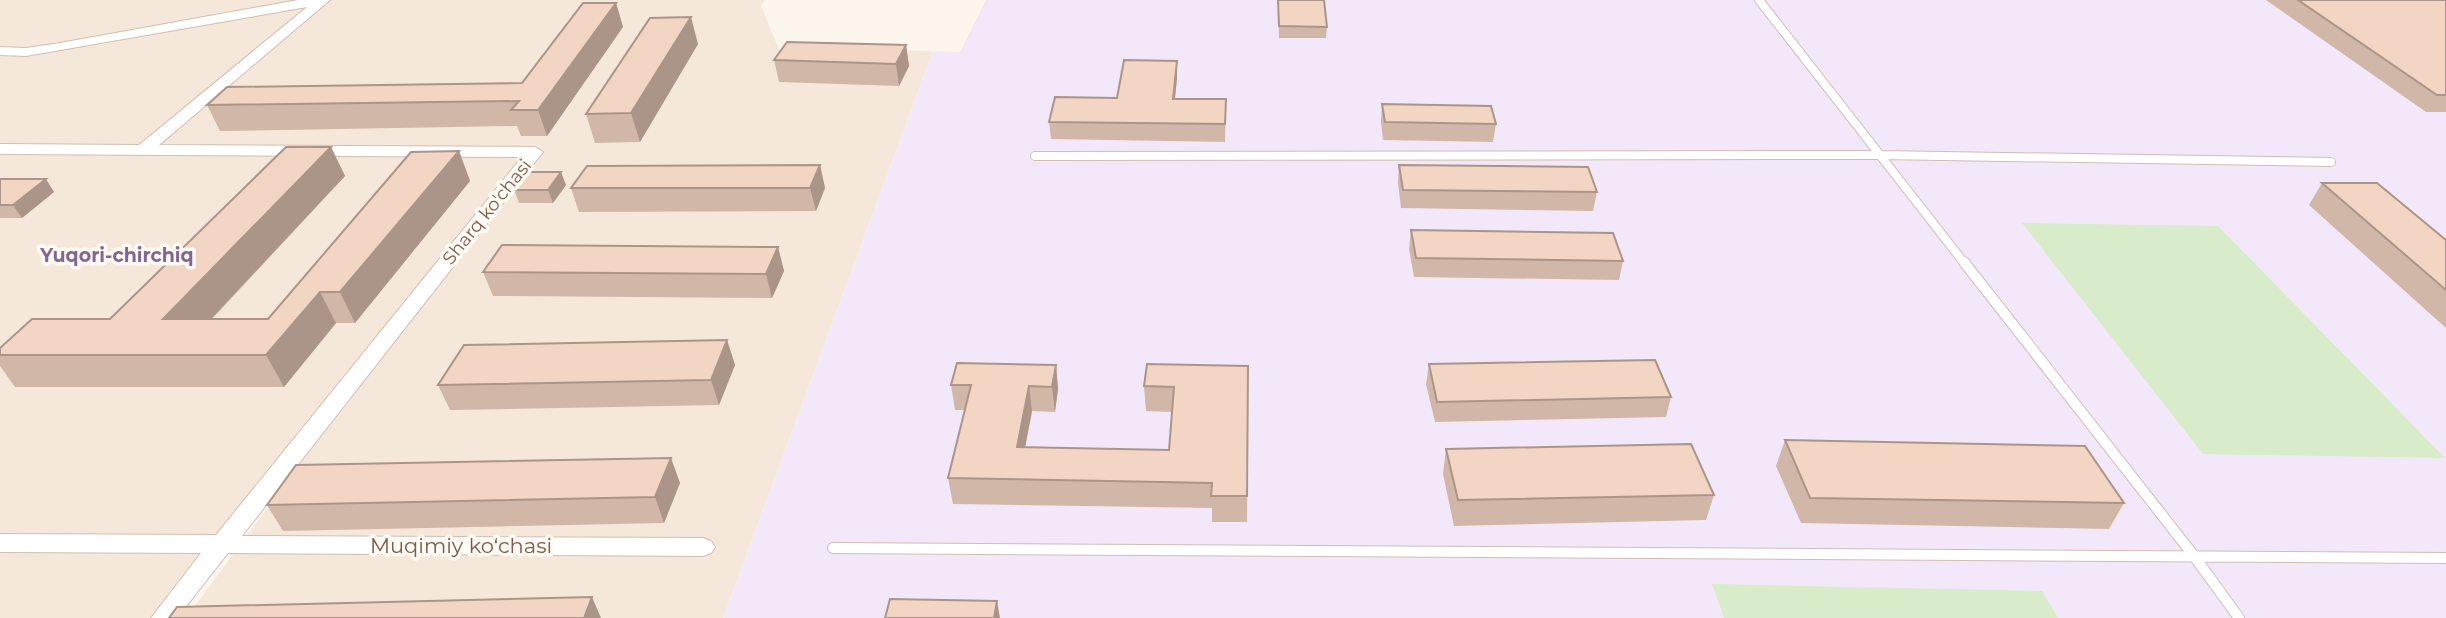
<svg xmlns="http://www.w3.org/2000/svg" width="2446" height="618" font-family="Montserrat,sans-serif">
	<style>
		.residential { fill: #f5e8da }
		.education { fill: #f3e8fa }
		.green { fill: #d8ecc9 }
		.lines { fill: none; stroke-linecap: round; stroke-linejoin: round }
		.lane-far1-casing { stroke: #d1beb0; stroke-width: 10 }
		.lane-casing { stroke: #d1beb0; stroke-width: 12 }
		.street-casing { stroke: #d1beb0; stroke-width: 2 }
		.lane-far1 { stroke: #fff; stroke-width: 8 }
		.lane { stroke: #fff; stroke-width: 10 }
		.street { fill: #fff; fill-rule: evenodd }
		.wall { fill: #d1b7a8 }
		.shaded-wall { fill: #aa9588 }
		.building { fill: #f3d5c3; stroke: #aa9588; stroke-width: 2 }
		.labels { text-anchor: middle; stroke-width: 7; stroke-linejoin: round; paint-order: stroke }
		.street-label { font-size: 18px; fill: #7a5c4d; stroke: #fffaf3 }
		.neighbourhood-label { font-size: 19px; font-weight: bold; fill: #846695; stroke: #fffaf3 }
		.near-street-label { font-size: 21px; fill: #7a5c4d; stroke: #fffaf3 }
	</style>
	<rect width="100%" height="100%" fill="#fdf6ec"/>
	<path class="residential" d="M0 0H764L761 6 779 49 933 51 723 618H186L338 412 155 618H0Z"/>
	<path class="education" d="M986 0H2446V618H723L933 51 960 52Z"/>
	<path class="green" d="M2022 223 2218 226 2445 458 2203 454Z
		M1712 584 2042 591 2058 618H1724Z"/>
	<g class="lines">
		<g class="lane-far1-casing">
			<path id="lane-far1" d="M1759 0 1965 264
				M1035 156 1881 155 2331 162"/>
		</g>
		<g class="lane-casing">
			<path id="lane" d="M1964 262 2194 556 2239 618
				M833 548 2446 558"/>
		</g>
		<g class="street-casing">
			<path id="street" d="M298 0H330L159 145 535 147 543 152 242 536 703 538 711 541 715 547 711 553 703 556 228 553 177 618H151L201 553 0 552V534L216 535 522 157 0 154V144L139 145 307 7 26 56 0 55V47L26 48 60 43Z"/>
		</g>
		<use href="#lane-far1" class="lane-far1"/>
		<use href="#lane" class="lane"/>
		<use href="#street" class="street"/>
	</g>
	<path class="wall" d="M1278 0 1327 27 1326 38H1279Z
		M2266 0H2446V112H2426Z
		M616 3 623 27 547 136H521L517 126 220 131 207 105 522 83Z
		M698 44 640 142 595 143 586 114Z
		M906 45 909 66 899 86 779 82 774 60Z
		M1177 61V78L1175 99H1226L1225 142 1051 139 1049 122 1117 98Z
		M1382 104 1496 124 1493 142 1383 140 1381 122Z
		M331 147 345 176 212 319H268L459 151 470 181 355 323H336L284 387H15L0 366V348L110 319Z
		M820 165 825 188 816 211 579 212 571 188Z
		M1399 165 1597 192 1593 211 1401 208 1398 183Z
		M0 179 54 192 22 218H0Z
		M2322 183 2446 240V328L2309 205Z
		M566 185 553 203H519L514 190Z
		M1411 230 1623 261 1619 280 1414 277 1409 249Z
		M778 247 784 271 772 298 493 296 483 272Z
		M727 340 735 365 719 405 450 410 438 385Z
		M1429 364 1671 397 1666 417 1435 422 1426 384Z
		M1056 365 1058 389 1055 412 1032 411 1025 448 1169 450 1172 412 1146 411 1144 386 1248 366 1247 522H1212V508L953 504 948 478 965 410H955L951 385Z
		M1785 440 2124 503 2109 529 1801 523 1776 466Z
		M1446 449 1714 495 1706 520 1454 526 1443 474Z
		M680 483 664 523 283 531 267 505Z"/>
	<path class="shaded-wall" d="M616 3 623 27 547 136 538 110Z
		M691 17 698 44 640 142 631 113Z
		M906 45 909 66 899 86 896 64Z
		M1177 61V78L1173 116V99Z
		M331 147 345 176 182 350 163 319Z
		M459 151 470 181 355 323 340 292Z
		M820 165 825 188 816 211 810 188Z
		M561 172 566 185 553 203 548 190Z
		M46 179 54 192 22 218 13 205Z
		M778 247 784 271 772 298 766 274Z
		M320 292 336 323 284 387 266 355Z
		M727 340 735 365 719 405 711 380Z
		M1056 365 1058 389 1055 412 1052 387Z
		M1029 386 1032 411 1020 473 1017 447Z
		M671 458 680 483 664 523 655 497Z
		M592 597 601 618H584Z
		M997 601 1000 618H994Z"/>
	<path class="building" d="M1278 0H1324L1327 27 1279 26Z
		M2298 0H2446V95H2437Z
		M583 3H616L538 110H511L519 101 207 105 227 87 522 83Z
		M691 17 631 113 586 114 650 18Z
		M787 42 906 45 896 64 774 60Z
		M1124 60 1177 61 1173 99H1226L1225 124 1049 122 1055 97 1117 98Z
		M1382 104 1491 106 1496 124 1385 122Z
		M286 147H331L163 319H268L411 152 459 151 340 292H320L266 355H0V348L32 319H110Z
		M820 165 810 188H571L587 166Z
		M1399 165 1588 167 1597 192 1403 190Z
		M528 172H561L548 190H514Z
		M0 179H46L13 205H0Z
		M2322 183H2377L2446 240V290Z
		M1411 230 1613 233 1623 261 1416 258Z
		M502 245 778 247 766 274 483 272Z
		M727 340 711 380 438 385 464 345Z
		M1655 360 1671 397 1437 402 1429 364Z
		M957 363 1056 365 1052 387 1029 386 1017 447 1169 450 1174 387 1144 386 1147 364 1248 366 1247 496H1211L1212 483 948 478 971 385H951Z
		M1785 440 2085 446 2124 503 1810 498Z
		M1691 444 1714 495 1458 500 1446 449Z
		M671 458 655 497 267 505 296 465Z
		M592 597 584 618H169L177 607Z
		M890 599 997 601 994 618H885Z"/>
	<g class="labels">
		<g class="street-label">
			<text transform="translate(487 212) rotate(-51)" y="6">Sharq ko'chasi</text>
		</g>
		<g class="neighbourhood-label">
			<text x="117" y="262">Yuqori-chirchiq</text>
		</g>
		<g class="near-street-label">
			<text x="461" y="553">Muqimiy ko‘chasi</text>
		</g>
	</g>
</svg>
